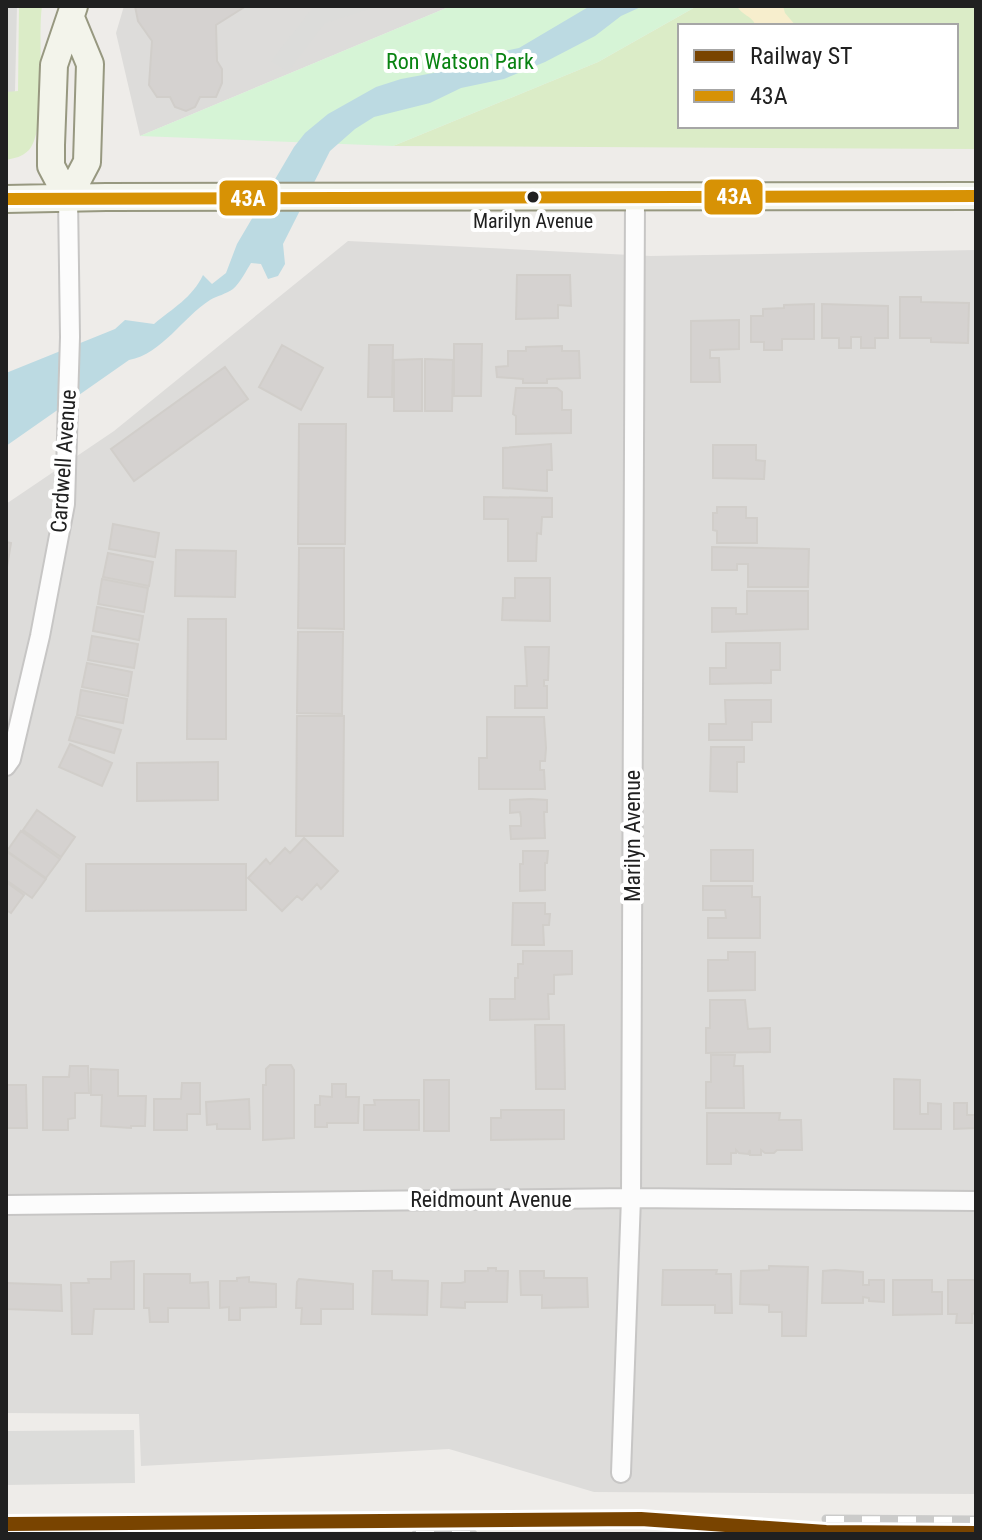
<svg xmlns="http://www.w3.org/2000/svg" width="982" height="1540" font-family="'Roboto Condensed',sans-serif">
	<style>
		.residential { fill: #dddcda }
		.religious { fill: #dcdcda }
		.grass { fill: #dbecc7; fill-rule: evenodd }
		.sand { fill: #f7eecd }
		.park { fill: #d6f4d6 }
		.water { fill: #bcdae2 }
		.building { fill: #d5d2d0; stroke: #d1ceca; stroke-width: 2 }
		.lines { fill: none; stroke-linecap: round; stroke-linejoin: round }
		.street-casing { stroke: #c7c6c5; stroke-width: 22 }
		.secondary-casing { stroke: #979880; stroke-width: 30 }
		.street { stroke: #fcfcfc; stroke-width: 18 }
		.secondary { stroke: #f3f4eb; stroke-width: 26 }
		.rail-casing { stroke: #cbcbca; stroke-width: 9 }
		.rail { stroke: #fff; stroke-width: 6; stroke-dasharray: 18; stroke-linecap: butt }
		.bus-1-casing { stroke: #fff; stroke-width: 18 }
		.bus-1 { stroke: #d79205; stroke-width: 12 }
		.rail-1-casing { stroke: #fff; stroke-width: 20 }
		.rail-1 { stroke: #794400; stroke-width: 14 }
		.bus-dot { fill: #202020; stroke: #fff; stroke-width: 3 }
		.labels { text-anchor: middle; stroke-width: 8; stroke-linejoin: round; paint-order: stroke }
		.bus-label { font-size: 20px; fill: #202020; stroke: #fff }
		.park-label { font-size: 22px; fill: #098312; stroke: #fff }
		.street-label { font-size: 22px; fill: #202020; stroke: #fff }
		.line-badge { stroke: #fff; stroke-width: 3 }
		.badge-label { font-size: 22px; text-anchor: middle; font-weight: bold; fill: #fff }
	</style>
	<rect width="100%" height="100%" fill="#eeece9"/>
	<path class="residential" d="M124 6H451L140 136 116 33Z
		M348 241 651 256 976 250V1494L594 1492 449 1449 141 1466 139 1414 6 1413V504L114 431Z"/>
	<path class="religious" d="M6 6H17L15 91 6 101Z
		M314 6H380L325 23 288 72 271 61Z
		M134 1430 135 1483 6 1485V1431Z"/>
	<path class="grass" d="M19 6H42C37 39 48 128 29 150 22 157 15 158 6 160V92L18 91Z
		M697 6H976V149L393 146 598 62ZM680 26H956V126H680Z"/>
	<path class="sand" d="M737 6H783L785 13 796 26H756C752 15 742 16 737 6Z"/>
	<path class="park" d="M451 6H697L598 62 393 146 140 136Z"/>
	<path class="water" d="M590 6H643L621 16 595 36 545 62 504 79 461 88 430 103 374 117 355 129 330 151 283 244 285 264 278 276 268 279 261 264 251 263C246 271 240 283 233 289 226 294 217 296 210 300 183 317 162 354 129 360L6 446V373L115 329 125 320 154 324C173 308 192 298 203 275L212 284 226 273 237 244 294 147 305 133 328 114 376 87 401 79 444 71 491 54 519 48Z"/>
	<path class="building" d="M135 6H246L216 25 217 61 222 69V83L216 97H200L195 107 186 111 175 107 170 97H157L149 85 152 41 138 21Z
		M517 275H570L571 306 558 305V318L516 319Z
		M900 297H921V302L969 303 968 343 931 342V338H900Z
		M814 304V339H782V350H764V342H751V316H763V309L784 308V305Z
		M822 304 888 306V338H875V348H861V337H851V348H839V338H822Z
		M739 320V349L710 350V358H719L720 382H691V321Z
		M454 344H482L481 396H454Z
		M282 345 323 368 301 410 259 387Z
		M369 345H393L392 397H368Z
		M562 346V351H579L580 378 547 379V383H523V379L497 377 496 367 508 366V351H526V347Z
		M422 359V411H394V360Z
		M425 359 453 360 452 411H425Z
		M225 367 248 399 134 481 111 449Z
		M516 388H557L562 392V410H571V433L516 434V416L513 414Z
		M299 424H346L345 544H298Z
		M551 444 552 470H547V491L503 488V448Z
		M713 445H756V460L765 461 764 479 713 478Z
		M484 497 552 498V517H542L541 534 537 533 536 561H508V519H484Z
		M717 507H746V518H757V543H717V531L713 530V513H717Z
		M113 524 159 533 155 557 109 549Z
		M6 542 11 543 6 573Z
		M712 547 809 549 808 587H748V564H737V570H712Z
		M299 548H344V629L298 628Z
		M176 550 236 551 235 597 175 596Z
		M108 553 153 562 149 586 103 577Z
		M515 578H550V621L502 620 503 598H515Z
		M102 579 148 588 144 612 98 604Z
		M747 591H808V629L712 632V608H736V614H747Z
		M97 607 143 616 139 640 93 631Z
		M188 619H226V739H187Z
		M298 632H343L342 714 297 713Z
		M92 636 138 644 134 668 88 660Z
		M726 643H780V670H771V683L710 684V668H726Z
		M525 647H549L548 680H544V686H547V708H515V686H527Z
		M87 663 132 672 128 696 82 687Z
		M81 690 127 699 123 723 77 715Z
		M725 700H771V722H752V740H709V724H726Z
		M297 716H344L343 836H296Z
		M76 717 121 730 114 753 69 740Z
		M487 717H544L546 748 545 761H540V770H544L545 789H479V758H487Z
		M70 744 112 763 102 786 59 767Z
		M711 747H744V762H737V792L710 791Z
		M218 762V800L137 801V763Z
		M531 799 547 800V812H544L545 838 511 839 510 826H521V818L520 812 510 813V800Z
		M37 810 75 837 61 857 23 830Z
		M21 831 60 859 46 878 7 851Z
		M304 838 338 871 321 889 317 884 302 900 297 896 282 911 248 878 266 859 270 864 285 848 290 853Z
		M711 850H753V881H711Z
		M523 851H548L547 863H545V890L520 891V864H523Z
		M7 852 46 879 32 898 6 880Z
		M86 864H246V910L86 911Z
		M6 882 24 895 11 913 6 910Z
		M703 886H752V897H760V938H708V918H726L725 910H703Z
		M513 903H545V914H550L549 925H543L544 945H512Z
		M523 951H572V974L554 975V994H548L549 1019 490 1020V999H515V978H518V964H523Z
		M728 952H755V990L708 991V960H728Z
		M710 1000H745L748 1029 770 1028V1052L706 1053V1028H710Z
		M535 1025H564L565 1089H536Z
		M711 1055H735L734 1066H743L744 1108H706V1082H711Z
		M270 1065H291L294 1070V1138L263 1140V1085H266V1069Z
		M70 1066H88L89 1093H75V1118L68 1119V1130H43V1077H69Z
		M91 1069 118 1070V1096H146L145 1126H131V1128L101 1126 102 1095H91Z
		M894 1079 920 1080V1114H928V1103L941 1104V1129H894Z
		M424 1080H449V1131H424Z
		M182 1083H200V1114H187V1130H154V1099H181Z
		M332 1084H346V1097H359L358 1123H327V1127H315V1105H320V1096L332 1097Z
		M6 1085H26L27 1128H6Z
		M249 1099 250 1129H217V1124L207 1125 206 1102Z
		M374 1100H419V1130H364V1105H375Z
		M954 1103H967V1115H976V1128L954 1129Z
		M501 1110H564V1139L491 1140V1118H501Z
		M707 1113H780L779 1120H801L802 1150H777L774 1153H765L761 1150V1155H750V1150L748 1154 739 1153 736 1150V1153H731V1164H707Z
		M134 1261V1309H94L92 1334H72L71 1283H89L88 1279H111V1262Z
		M769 1266 808 1267 806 1336H782V1312H769V1305L740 1304 741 1271 769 1270Z
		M488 1268H496V1271H508L507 1302H465V1308L441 1307 442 1283H461L465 1282V1271H488Z
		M663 1270H717L716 1274H731L732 1313H715V1305H662Z
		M835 1270 863 1272V1285H869V1280H884V1302L869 1301V1298L863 1297V1303H822L823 1271Z
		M373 1271H392V1280L428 1281 427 1315 372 1314Z
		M520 1271H544V1278H587L588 1307 542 1308V1295H521Z
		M144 1274H190V1283L208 1282 209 1308H168V1322H150L149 1308H144Z
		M249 1277V1282L276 1284V1307L240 1308V1320H229V1307L220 1308V1281H237V1278Z
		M299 1279 353 1284V1309H321V1324H301L302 1308H296L297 1282Z
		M893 1280H932V1292H942V1314L893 1315Z
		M948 1280H976V1313L972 1314V1323H956L957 1314H948Z
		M6 1283 61 1285 62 1311 6 1309Z"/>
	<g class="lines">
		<g class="street-casing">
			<path id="street" d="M6 766 11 759 40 636 65 504 70 337 68 198
				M6 1205 631 1198 976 1201
				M621 1473 631 1198 635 198"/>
		</g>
		<g class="secondary-casing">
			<path id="secondary" d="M68 198 51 166V145L54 65 74 6
				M68 198 87 162 90 64 71 18
				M6 199 106 197 976 196"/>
		</g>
		<use href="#street" class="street"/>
		<use href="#secondary" class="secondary"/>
		<g class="rail-casing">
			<path id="rail" d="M826 1519 976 1520
				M416 1534H473"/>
		</g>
		<use href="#rail" class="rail"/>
		<g class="bus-1-casing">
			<path id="bus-1" d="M6 199 976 196"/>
		</g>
		<use href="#bus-1" class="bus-1"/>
		<g class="rail-1-casing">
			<path id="rail-1" d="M6 1524 641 1519 826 1532 976 1533"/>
		</g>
		<use href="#rail-1" class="rail-1"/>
	</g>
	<circle class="bus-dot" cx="533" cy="197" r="7"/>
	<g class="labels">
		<g class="bus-label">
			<text x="533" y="228">Marilyn Avenue</text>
		</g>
		<g class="park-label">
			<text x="460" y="69">Ron Watson Park</text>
		</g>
		<g class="street-label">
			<text transform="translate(63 461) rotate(-86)" y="8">Cardwell Avenue</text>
			<text transform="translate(632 836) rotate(-90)" y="8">Marilyn Avenue</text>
			<text x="491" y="1207">Reidmount Avenue</text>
		</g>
	</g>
	<g class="line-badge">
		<rect x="703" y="178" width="61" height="38" rx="8" fill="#d79205"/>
		<rect x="218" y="179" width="61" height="38" rx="8" fill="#d79205"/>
	</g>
	<g class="badge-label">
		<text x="734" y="204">43A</text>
		<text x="248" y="206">43A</text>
	</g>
	<rect width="982" height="1540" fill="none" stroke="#202020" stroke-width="16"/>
	<rect x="678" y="24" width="280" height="104" fill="#ffffff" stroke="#a6a6a6" stroke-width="2"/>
	<rect x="694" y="50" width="40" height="12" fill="#794400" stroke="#a6a6a6" stroke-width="2"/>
	<text x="750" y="64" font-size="24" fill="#202020">Railway ST</text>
	<rect x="694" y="90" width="40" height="12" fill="#d79205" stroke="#a6a6a6" stroke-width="2"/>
	<text x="750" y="104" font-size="24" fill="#202020">43A</text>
</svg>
